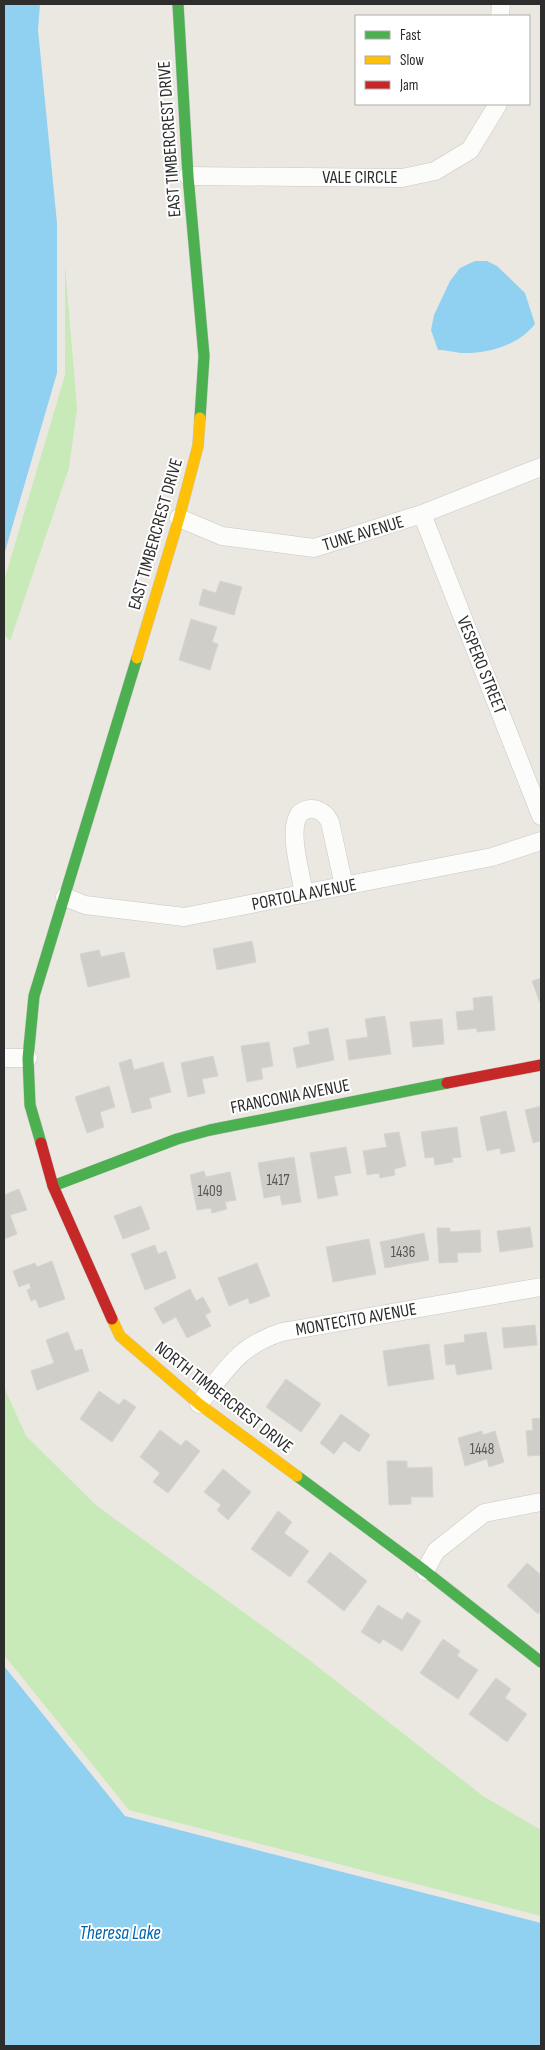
<svg xmlns="http://www.w3.org/2000/svg" width="545" height="2050" font-family="'Sofia Sans Condensed',sans-serif">
	<style>
		.green { fill: #c8e9b8 }
		.water { fill: #90d1f2 }
		.building { fill: #d0cec9; stroke: #d6d4ce }
		.lines { fill: none; stroke-linecap: round; stroke-linejoin: round }
		.street-casing { stroke: #c8c7c7; stroke-width: 19 }
		.fast-casing { stroke: #c8c7c7; stroke-width: 12 }
		.slow-casing { stroke: #c8c7c7; stroke-width: 12 }
		.jam-casing { stroke: #c8c7c7; stroke-width: 12 }
		.street { stroke: #fcfcfb; stroke-width: 18 }
		.fast { stroke: #4caf50; stroke-width: 11 }
		.slow { stroke: #ffc107; stroke-width: 11 }
		.jam { stroke: #c62828; stroke-width: 11 }
		.labels { text-anchor: middle; stroke-width: 4; stroke-linejoin: round; paint-order: stroke }
		.number-label { font-size: 15px; fill: #585756 }
		.street-label { font-size: 18px; fill: #2d2d2d; stroke: #fff }
		.water-label { font-size: 19px; font-style: italic; fill: #0163ac; stroke: #fff }
	</style>
	<rect width="100%" height="100%" fill="#ebe8e2"/>
	<path class="green" d="M65 265 77 409 69 468 10 641 4 634V581L65 375Z
		M4 1387 26 1436 97 1506 304 1656 483 1796 541 1830V1916L129 1810 4 1655Z"/>
	<path class="water" d="M4 4H40L38 30 57 223V373L4 555Z
		M475 261H487L497 266 525 293 535 324C519 345 488 354 461 353 453 352 446 350 438 350L431 330 434 315 450 281 460 268Z
		M4 1666 125 1816 541 1923V2046H4Z"/>
	<path class="building" d="M220 581 242 587 234 615 199 605 203 589 216 593Z
		M191 619 217 627 212 642 218 644 210 670 179 660Z
		M252 941 256 962 217 970 213 949Z
		M99 950 101 957 124 952 130 977 88 987 80 954Z
		M541 978V1003H540L532 981Z
		M492 996 495 1030 477 1032V1028L458 1030 456 1012 474 1010 473 998Z
		M385 1016 391 1054 349 1060 346 1040 368 1037 365 1019Z
		M442 1019 444 1044 413 1047 410 1022Z
		M328 1028 334 1060 297 1068 293 1048 310 1044 308 1032Z
		M269 1042 273 1066 261 1068 263 1079 247 1082 241 1046Z
		M213 1056 218 1076 202 1079 205 1093 188 1097 181 1063Z
		M131 1059 134 1070 163 1062 171 1092 149 1098 152 1108 132 1113 119 1063Z
		M109 1086 115 1107 100 1112 104 1127 87 1133 75 1097Z
		M541 1106V1141L533 1143 525 1110Z
		M506 1111 515 1151 501 1154 500 1148 487 1151 480 1117Z
		M457 1127 461 1157 452 1158 453 1162 435 1165 434 1157 425 1158 421 1132Z
		M399 1132 406 1166 394 1169 395 1175 380 1178 379 1173 367 1175 363 1151 387 1147 384 1134Z
		M346 1147 351 1173 334 1176 338 1195 318 1199 310 1153Z
		M294 1157 301 1202 282 1205 280 1195 264 1198 258 1163Z
		M204 1171 206 1177 230 1172 236 1200 225 1202 227 1209 212 1213 211 1208 197 1210 190 1175Z
		M19 1189 27 1210 10 1215 17 1234 4 1239V1195Z
		M141 1206 150 1229 123 1239 114 1216Z
		M530 1227 533 1247 500 1252 497 1231Z
		M437 1228H450V1232L480 1230 481 1252 457 1253 458 1262 439 1263Z
		M424 1233 429 1260 385 1268 380 1242Z
		M369 1239 376 1274 333 1282 326 1247Z
		M155 1245 158 1254 166 1251 176 1278 145 1290 131 1254Z
		M52 1261 65 1299 39 1308 36 1299 31 1301 27 1290 31 1288 29 1283 19 1287 13 1271 35 1263 37 1267Z
		M257 1263 270 1296 250 1304 248 1298 229 1306 218 1278Z
		M190 1289 196 1301 203 1297 211 1312 205 1315 211 1326 187 1338 176 1317 163 1324 154 1308Z
		M535 1325 537 1345 504 1348 502 1328Z
		M68 1332 75 1351 82 1349 89 1371 37 1390 31 1371 54 1363 46 1340Z
		M486 1332 492 1369 457 1375 455 1364 446 1365 444 1345 465 1342 464 1335Z
		M429 1344 434 1379 388 1386 383 1351Z
		M286 1379 321 1404 301 1432 266 1407Z
		M99 1391 119 1405 124 1399 136 1407 112 1442 80 1419Z
		M341 1414 370 1435 359 1452 344 1441 334 1454 320 1443Z
		M541 1418V1455L528 1456 526 1431 533 1430 532 1419Z
		M160 1430 181 1446 186 1440 200 1451 168 1493 153 1482 160 1473 140 1457Z
		M482 1431 483 1435 495 1431 504 1462 489 1467 487 1459 465 1466 458 1438Z
		M387 1461H407V1468L432 1467 433 1497H411V1504L389 1505Z
		M223 1469 251 1492 228 1520 217 1510 221 1505 204 1492Z
		M278 1511 292 1522 284 1533 309 1551 290 1577 251 1549Z
		M330 1552 367 1581 344 1611 307 1582Z
		M527 1563 541 1575V1610L538 1614 507 1586Z
		M378 1605 402 1620 407 1612 421 1621 402 1651 383 1639 380 1644 361 1632Z
		M443 1639 460 1651 457 1656 478 1670 458 1699 420 1673Z
		M496 1678 511 1689 505 1698 527 1714 507 1742 469 1714Z"/>
	<g class="lines">
		<g class="street-casing">
			<path id="street" d="M500 16 501 4
				M188 176 402 178 435 171 470 150 498 104
				M422 514 541 816
				M179 518 222 536 314 548 422 514 541 467
				M304 894C301 874 287 829 300 813 312 805 324 810 330 822L344 886
				M65 897 85 905 184 917 492 857 541 841
				M4 1058H28
				M199 1404C226 1370 238 1346 282 1332L541 1287
				M425 1571 436 1551 484 1513 541 1502"/>
		</g>
		<g class="fast-casing">
			<path id="fast" d="M178 4 188 176 204 356 200 418
				M41 1143 30 1105 28 1058 34 996 137 658
				M53 1186 177 1139 210 1130 447 1083
				M297 1476 425 1571 541 1662"/>
		</g>
		<g class="slow-casing">
			<path id="slow" d="M137 658 179 518 198 446 200 418
				M112 1319 120 1336 199 1404 297 1476"/>
		</g>
		<g class="jam-casing">
			<path id="jam" d="M447 1083 541 1065
				M41 1143 53 1186 112 1319"/>
		</g>
		<use href="#street" class="street"/>
		<use href="#fast" class="fast"/>
		<use href="#slow" class="slow"/>
		<use href="#jam" class="jam"/>
	</g>
	<g class="labels">
		<g class="number-label">
			<text x="278" y="1185">1417</text>
			<text x="210" y="1196">1409</text>
			<text x="403" y="1257">1436</text>
			<text x="482" y="1454">1448</text>
		</g>
		<g class="street-label">
			<text transform="translate(169 139) rotate(-94)" y="6">EAST TIMBERCREST DRIVE</text>
			<text x="360" y="183">VALE CIRCLE</text>
			<text transform="translate(363 533) rotate(-17)" y="6">TUNE AVENUE</text>
			<text transform="translate(155 534) rotate(-74)" y="6">EAST TIMBERCREST DRIVE</text>
			<text transform="translate(482 665) rotate(68)" y="6">VESPERO STREET</text>
			<text transform="translate(304 894) rotate(-11)" y="6">PORTOLA AVENUE</text>
			<text transform="translate(290 1096) rotate(-11)" y="6">FRANCONIA AVENUE</text>
			<text transform="translate(356 1319) rotate(-10)" y="6">MONTECITO AVENUE</text>
			<text transform="translate(224 1397) rotate(38)" y="6">NORTH TIMBERCREST DRIVE</text>
		</g>
		<g class="water-label">
			<text x="120" y="1939">Theresa Lake</text>
		</g>
	</g>
	<rect width="545" height="2050" fill="none" stroke="#2d2d2d" stroke-width="10"/>
	<rect x="355" y="15" width="175" height="90" fill="#ffffff" stroke="#ababab"/>
	<rect x="365" y="31" width="25" height="8" fill="#4caf50" stroke="#ababab"/>
	<text x="400" y="40" font-size="15" fill="#2d2d2d">Fast</text>
	<rect x="365" y="56" width="25" height="8" fill="#ffc107" stroke="#ababab"/>
	<text x="400" y="65" font-size="15" fill="#2d2d2d">Slow</text>
	<rect x="365" y="81" width="25" height="8" fill="#c62828" stroke="#ababab"/>
	<text x="400" y="90" font-size="15" fill="#2d2d2d">Jam</text>
</svg>
